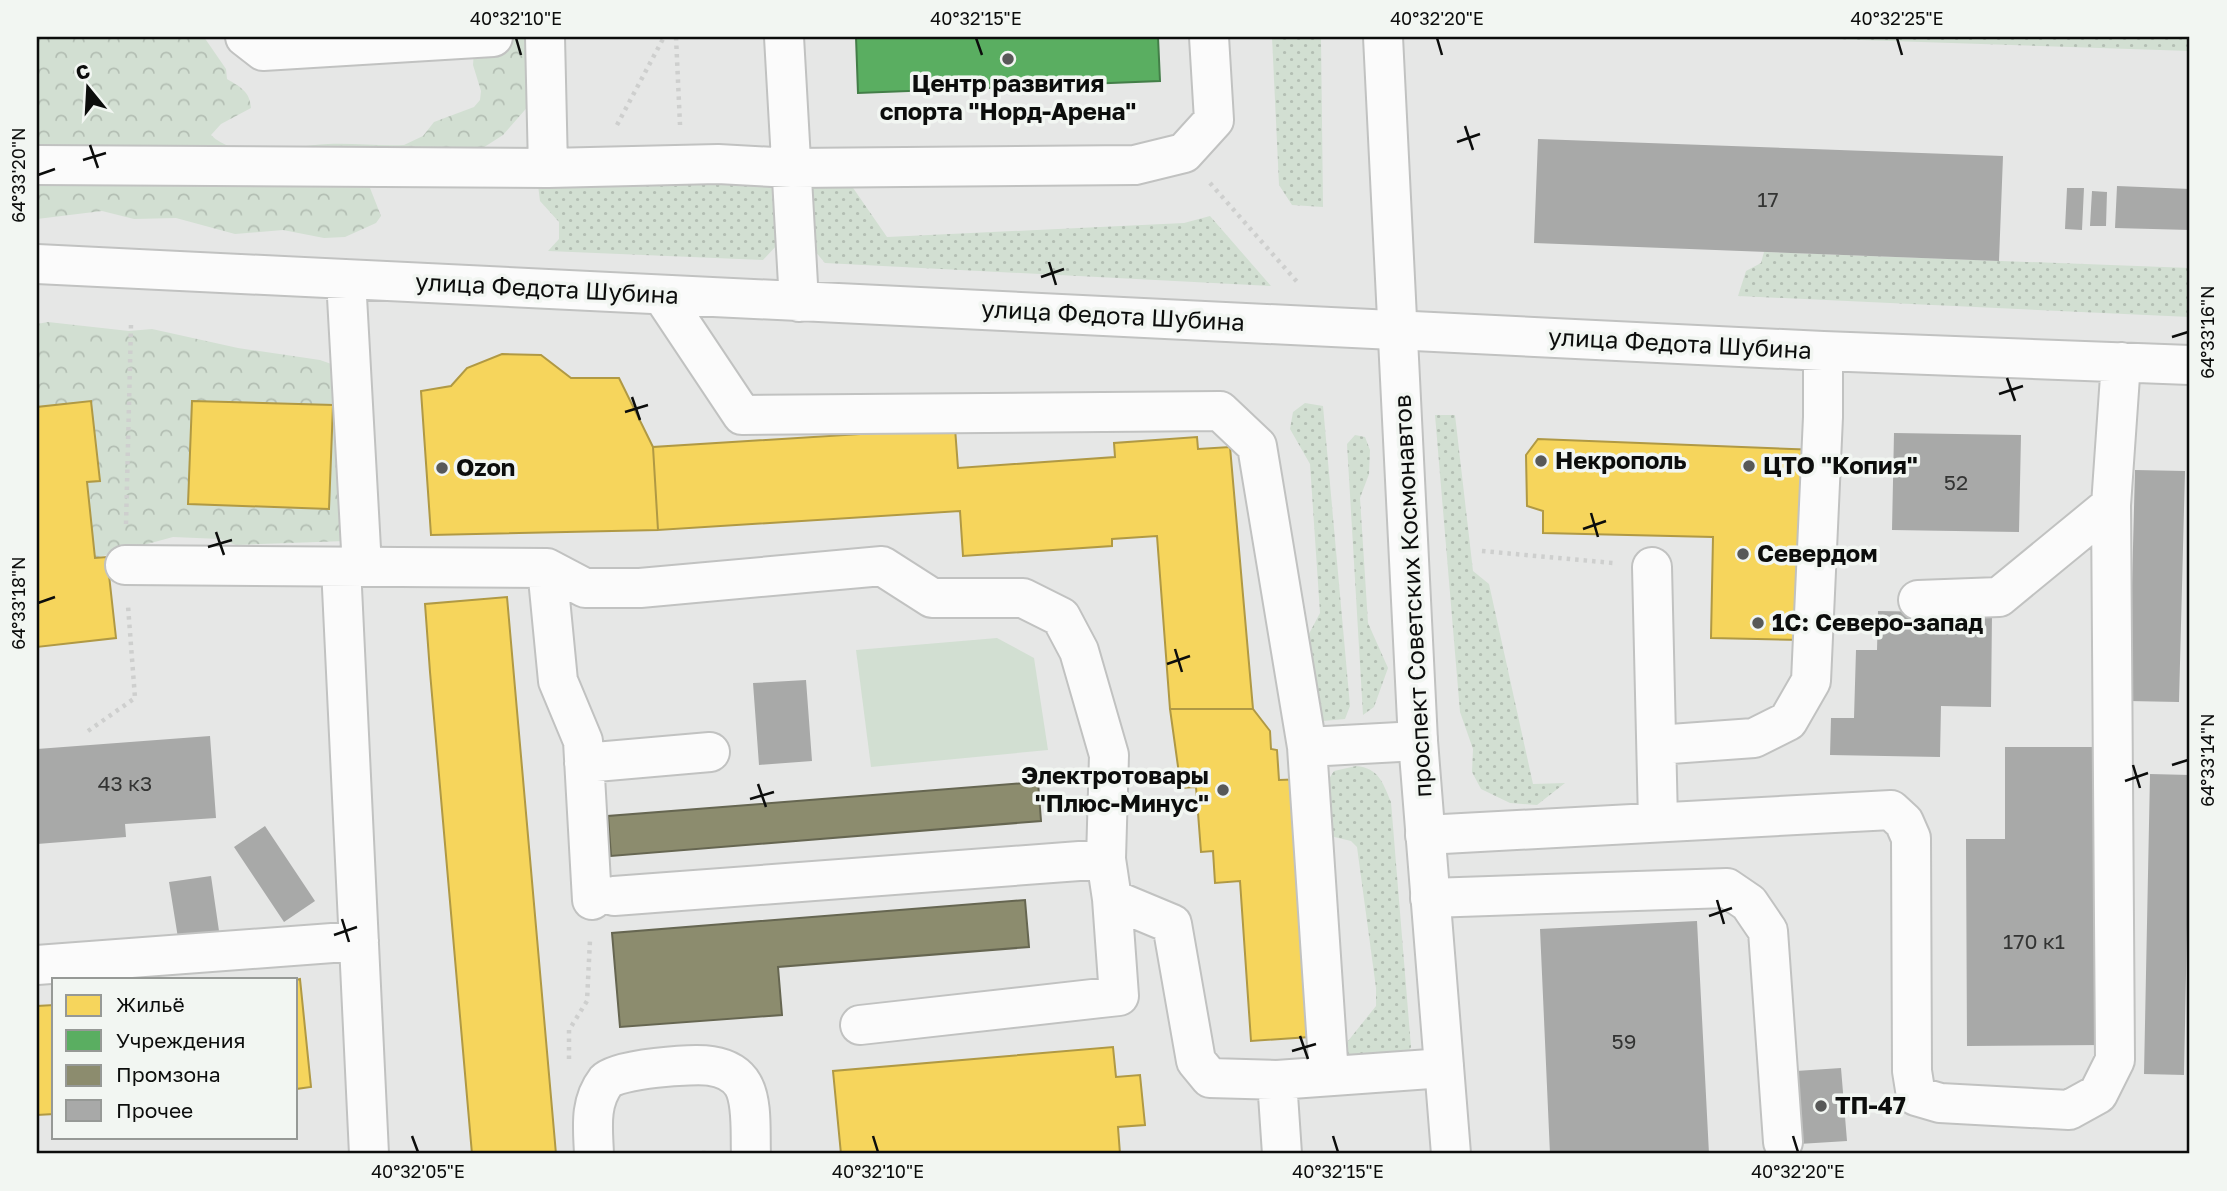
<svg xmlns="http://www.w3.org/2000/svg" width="2227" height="1191" font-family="'Golos Text',sans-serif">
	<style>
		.grass { fill: url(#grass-dots) }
		.forest { fill: url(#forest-crowns) }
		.park { fill: #d2dfd2 }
		.homes { fill: #f6d55c; stroke: #b09944; stroke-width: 2 }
		.public { fill: #5aae61; stroke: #437e48; stroke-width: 2 }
		.industry { fill: #8c8c6e; stroke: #666651; stroke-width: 2 }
		.building { fill: #a8a9a8 }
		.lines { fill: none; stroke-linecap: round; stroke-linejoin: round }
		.minor-casing { stroke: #c1c2c1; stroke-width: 42 }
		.major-casing { stroke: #c1c2c1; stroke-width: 42 }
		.path { stroke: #cecfce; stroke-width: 4.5; stroke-dasharray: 3.5 5; stroke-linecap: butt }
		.minor { stroke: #fbfbfb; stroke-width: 38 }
		.major { stroke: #fbfbfb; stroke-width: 38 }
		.ticks { fill: none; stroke: #0c0d0c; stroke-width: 2.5 }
		.poi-dot { fill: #585958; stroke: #f2f6f2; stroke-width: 2.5 }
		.labels { text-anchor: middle; stroke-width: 7; stroke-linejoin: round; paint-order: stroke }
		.number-label { font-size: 21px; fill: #333433 }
		.poi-label { font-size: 24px; font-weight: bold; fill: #0c0d0c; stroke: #f2f6f2; text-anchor: start }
		.street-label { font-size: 24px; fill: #0c0d0c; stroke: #f2f6f2 }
		.neatline { fill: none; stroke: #0c0d0c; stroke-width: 2.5 }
		.ticks-label { font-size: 18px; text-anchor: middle; fill: #0c0d0c }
	</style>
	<defs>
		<pattern id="grass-dots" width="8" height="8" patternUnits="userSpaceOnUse" patternTransform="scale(1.75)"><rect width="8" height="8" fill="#d2dfd2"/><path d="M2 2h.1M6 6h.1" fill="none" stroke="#b3beb3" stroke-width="1.8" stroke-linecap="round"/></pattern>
		<pattern id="forest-crowns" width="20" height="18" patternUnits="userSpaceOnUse" patternTransform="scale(1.75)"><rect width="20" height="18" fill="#d2dfd2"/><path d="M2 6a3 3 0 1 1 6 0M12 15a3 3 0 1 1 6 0" fill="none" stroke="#b3beb3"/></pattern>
	</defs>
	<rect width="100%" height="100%" fill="#e6e7e6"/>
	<path class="grass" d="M1272 37H1321L1323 207 1292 205 1279 185Z
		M1770 37H2190V51Z
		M537 177 765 178 778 187 779 243 763 260 548 251 559 239V222L540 201Z
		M851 185 887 237 1184 223 1210 216 1271 286 825 263 808 243 802 187Z
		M1764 252 2190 268V317L1738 296 1746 271 1761 263Z
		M1305 403 1323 406 1350 706 1345 719 1323 721 1300 704 1294 662 1320 613 1310 464 1290 429 1293 412Z
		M1435 415H1455L1473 571 1489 584 1533 784 1565 783 1537 805 1510 803 1481 789 1472 772 1473 749 1460 712Z
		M1355 435 1365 437 1370 450 1369 474 1360 498 1368 623 1388 668 1374 707 1363 715 1347 444Z
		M1356 766C1379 768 1383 783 1391 802L1411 1047 1406 1056 1347 1067 1344 1046 1376 1006V988L1357 847 1351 841 1326 835 1328 780 1334 771Z"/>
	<path class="forest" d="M37 37H204L226 69 227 79C240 87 250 91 251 108L221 124 211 135C238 162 293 145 328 144 353 143 378 146 404 145L423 136 434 122 474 107 480 100 481 91 473 65 475 37H534L531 103 503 135 475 153 374 179 370 188 381 216 376 223 345 237 324 238 283 230 235 234 176 218 134 219 102 211 37 219Z
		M48 322 129 331 152 329 238 348 320 360 340 367 345 541 236 545 220 539 173 537 92 559 83 483 97 481 88 402 37 407V324Z"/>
	<path class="park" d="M997 638 1034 658 1048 750 871 767 856 650Z"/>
	<path class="homes" d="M502 354 541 355 571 378H619L653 447 658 530 431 535 421 391 451 386 467 368Z
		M91 401 100 481 87 482 95 558 107 557 116 638 37 647V407Z
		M192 401 333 405 329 509 188 504Z
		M955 428 958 468 1115 457 1114 443 1197 437 1198 449 1230 447 1253 709H1170L1157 536 1112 539V546L963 556 960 511 658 530 653 447Z
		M1538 439 1818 450 1801 640 1711 638 1713 537 1543 533V511L1527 506 1526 455Z
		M507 597 556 1154H472L430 672 425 604Z
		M1170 709H1253L1270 731 1271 749 1277 750 1279 780 1306 779 1324 1036 1251 1041 1240 881 1215 883 1213 851 1201 852 1196 787 1181 788Z
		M300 979 311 1087 296 1089V980Z
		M54 1005V1114L37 1115V1006Z
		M1113 1047 1116 1077 1140 1075 1145 1125 1118 1127 1120 1154H841L833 1071Z"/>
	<path class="public" d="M856 37H1158L1160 81 858 93Z"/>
	<path class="industry" d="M1038 782 1041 821 611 856 608 816Z
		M1025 900 1029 947 778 967 782 1015 620 1027 612 933Z"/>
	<path class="building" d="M1538 139 2003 156 1999 261 1534 243Z
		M2117 186 2190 189V230L2115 228Z
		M2067 188H2084L2082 230 2065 229Z
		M2092 191 2107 192 2106 226H2090Z
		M1894 433 2021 435 2019 532 1892 530Z
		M2135 470 2185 471 2179 702 2129 701Z
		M1878 611 1992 613 1991 707 1941 706 1940 757 1830 755 1831 718H1854L1856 650H1877Z
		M806 680 812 761 759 765 753 683Z
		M210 736 216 818 125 824 126 837 37 844V749Z
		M2005 747H2101L2103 1045 1967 1046 1966 839H2005Z
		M2150 774 2190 775 2184 1075 2144 1074Z
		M265 826 315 901 284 922 234 847Z
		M211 876 219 931 178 938 169 882Z
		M1697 921 1709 1154H1550L1540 929Z
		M1841 1068 1847 1141 1799 1144 1796 1071Z"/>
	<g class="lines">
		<g class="minor-casing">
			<path id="minor" d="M245 37 263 51 493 37
				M545 37 548 168
				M784 37 799 302
				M37 165 548 168 718 164 792 168 1135 165 1184 153 1214 120 1209 37
				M37 264 1823 351 2190 365
				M346 279 362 567
				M662 295 742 415 1220 411 1257 446 1307 747 1329 1076
				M125 565 547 568 585 588H640L882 566 932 598H1023L1061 617 1079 651 1109 755 1106 859 1112 899 1172 924 1196 1061 1210 1078 1277 1080 1444 1068
				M341 567 369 1154
				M1652 567 1658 821
				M547 568 558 681 583 741 592 900
				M1918 600 1999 597 2111 505 2121 362
				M1657 745 1754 738 1788 721 1811 681 1823 417V351
				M1307 747 1418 741
				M584 763 710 752
				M1425 835 1891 810 1904 822 1911 838 1912 1071 1916 1096 1940 1103 2069 1110 2098 1094 2115 1060 2111 505
				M614 896 1106 859
				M1430 898 1727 888 1749 903 1768 931 1783 1142
				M37 965 359 941
				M860 1025 1119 996 1112 899
				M1277 1080 1282 1154
				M594 1154C593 1129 589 1103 606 1081 616 1069 694 1063 711 1066 724 1068 736 1073 743 1085 753 1102 750 1134 751 1154"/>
		</g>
		<g class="major-casing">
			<path id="major" d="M1383 37 1418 741 1451 1154"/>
		</g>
		<path class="path" d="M676 37 680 125
			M617 125 664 37
			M1210 183 1299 284
			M126 524 131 325
			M1482 551 1613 563
			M88 731 135 698 128 606
			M569 1059V1030L587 1001 590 940
			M634 1154 709 1153"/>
		<use href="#minor" class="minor"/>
		<use href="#major" class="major"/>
	</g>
	<path class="ticks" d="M516 38 521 55M976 38 982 55M1437 38 1442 55M1897 38 1902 55M1465 126 1473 150M1457 142 1480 134M90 145 98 168M83 160 106 153M38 175 55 169M1049 262 1056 285M1041 277 1064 269M2172 337 2188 332M2007 378 2015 401M1999 394 2023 386M632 397 640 420M625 412 648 405M1591 513 1598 537M1583 529 1606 521M216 532 224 555M208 547 232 540M38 603 55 597M1175 649 1182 672M1167 664 1190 656M2133 765 2140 788M2172 765 2188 760M2125 781 2148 773M758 784 766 807M750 799 774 792M1717 900 1724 924M1709 916 1732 908M342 919 349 942M334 935 357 927M1300 1036 1308 1059M1292 1051 1316 1044M412 1136 418 1152M873 1136 878 1152M1333 1136 1338 1152M1793 1136 1798 1152"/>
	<g class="poi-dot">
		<circle cx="1008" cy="59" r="7"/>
		<circle cx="1541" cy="461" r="7"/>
		<circle cx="1749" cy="466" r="7"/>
		<circle cx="442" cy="468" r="7"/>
		<circle cx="1743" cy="554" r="7"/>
		<circle cx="1758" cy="623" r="7"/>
		<circle cx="1223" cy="790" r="7"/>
		<circle cx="1821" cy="1106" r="7"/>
	</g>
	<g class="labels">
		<g class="number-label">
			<text x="1768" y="207">17</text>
			<text x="1956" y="490">52</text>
			<text x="125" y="791">43 к3</text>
			<text x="2034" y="949">170 к1</text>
			<text x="1624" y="1049">59</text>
		</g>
		<g class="poi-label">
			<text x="1008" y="92" text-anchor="middle">Центр развития<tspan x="1008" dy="28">спорта "Норд-Арена"</tspan></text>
			<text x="1555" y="469">Некрополь</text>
			<text x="1763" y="474">ЦТО "Копия"</text>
			<text x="456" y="476">Ozon</text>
			<text x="1757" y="562">Севердом</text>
			<text x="1772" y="631">1С: Северо-запад</text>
			<text x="1209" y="784" text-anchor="end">Электротовары<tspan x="1209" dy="28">"Плюс-Минус"</tspan></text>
			<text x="1835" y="1114">ТП-47</text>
		</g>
		<g class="street-label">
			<text transform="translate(547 289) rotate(3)" y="8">улица Федота Шубина</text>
			<text transform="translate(1113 316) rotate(3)" y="8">улица Федота Шубина</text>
			<text transform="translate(1680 344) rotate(3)" y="8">улица Федота Шубина</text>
			<text transform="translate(1413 596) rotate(-93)" y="8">проспект Советских Космонавтов</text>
		</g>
	</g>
	<rect width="2227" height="1191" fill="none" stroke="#f2f6f2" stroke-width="77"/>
	<rect x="52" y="978" width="245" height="161" fill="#f2f6f2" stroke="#969996" stroke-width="2"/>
	<rect x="66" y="995" width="35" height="21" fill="#f6d55c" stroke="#969996" stroke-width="2"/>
	<text x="116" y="1012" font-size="21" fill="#0c0d0c">Жильё</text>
	<rect x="66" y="1030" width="35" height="21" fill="#5aae61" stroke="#969996" stroke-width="2"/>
	<text x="116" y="1048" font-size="21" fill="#0c0d0c">Учреждения</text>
	<rect x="66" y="1065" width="35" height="21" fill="#8c8c6e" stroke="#969996" stroke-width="2"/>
	<text x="116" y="1082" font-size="21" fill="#0c0d0c">Промзона</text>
	<rect x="66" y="1100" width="35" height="21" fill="#a8a9a8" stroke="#969996" stroke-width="2"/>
	<text x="116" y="1118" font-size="21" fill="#0c0d0c">Прочее</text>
	<g transform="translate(88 88) rotate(342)" stroke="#f2f6f2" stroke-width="5" paint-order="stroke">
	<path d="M0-5L12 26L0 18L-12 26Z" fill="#0c0d0c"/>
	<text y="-10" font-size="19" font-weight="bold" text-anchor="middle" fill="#0c0d0c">С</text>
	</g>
	<rect x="38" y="38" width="2150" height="1114" class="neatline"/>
	<g class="ticks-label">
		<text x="516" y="25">40°32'10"E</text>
		<text x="976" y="25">40°32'15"E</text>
		<text x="1437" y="25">40°32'20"E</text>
		<text x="1897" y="25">40°32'25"E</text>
		<text transform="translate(19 175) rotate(-90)" y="6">64°33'20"N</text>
		<text transform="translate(2208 332) rotate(-90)" y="6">64°33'16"N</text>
		<text transform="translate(19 603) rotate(-90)" y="6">64°33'18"N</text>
		<text transform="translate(2208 760) rotate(-90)" y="6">64°33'14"N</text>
		<text x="418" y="1178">40°32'05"E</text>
		<text x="878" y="1178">40°32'10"E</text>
		<text x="1338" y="1178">40°32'15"E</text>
		<text x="1798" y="1178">40°32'20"E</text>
	</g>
</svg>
